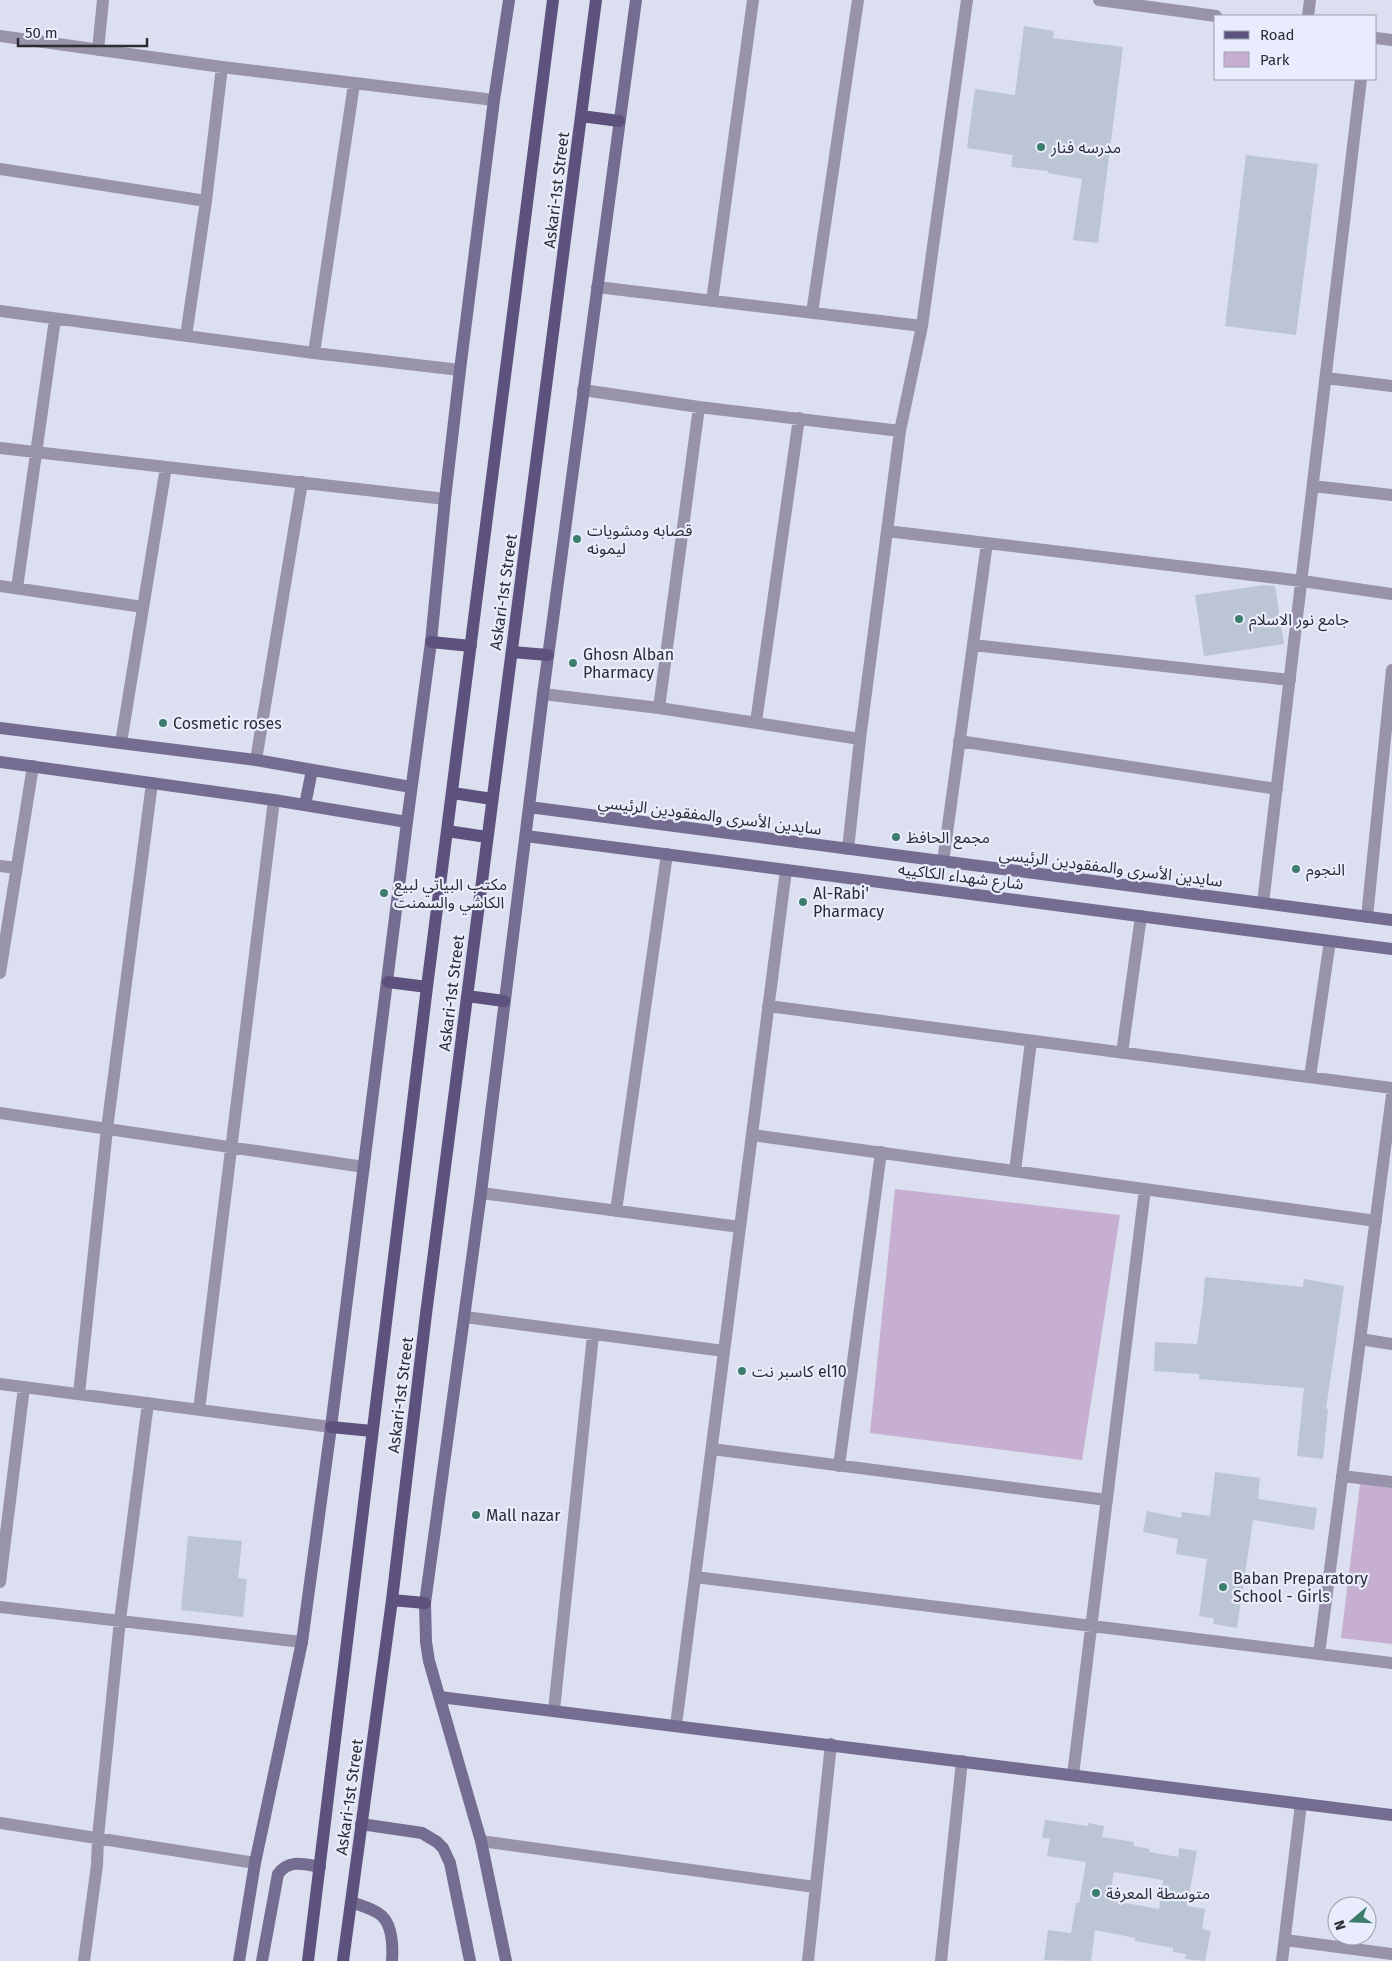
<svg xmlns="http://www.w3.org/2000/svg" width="1392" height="1961" font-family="'Fira Sans','Noto Sans Arabic',sans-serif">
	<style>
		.green { fill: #c6afd1 }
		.building { fill: #bbc5d3; fill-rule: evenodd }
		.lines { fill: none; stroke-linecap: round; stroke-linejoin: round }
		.street { stroke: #9892ab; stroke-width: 12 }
		.secondary { stroke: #756d91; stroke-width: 12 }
		.primary { stroke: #5d527e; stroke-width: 12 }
		.poi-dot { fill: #3c7d6e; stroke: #e8ecfc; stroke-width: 2 }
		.labels { text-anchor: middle; stroke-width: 4.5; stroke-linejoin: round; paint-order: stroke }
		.poi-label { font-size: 16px; fill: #2b2d33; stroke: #e8ecfc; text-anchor: start }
		.street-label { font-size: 16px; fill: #2b2d33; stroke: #e8ecfc }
	</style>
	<rect width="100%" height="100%" fill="#dbdfef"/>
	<path class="green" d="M895 1189 1120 1215 1082 1460 870 1433Z
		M1360 1484 1392 1488V1644L1341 1638Z"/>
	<path class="building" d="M1024 26 1054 31 1053 38 1123 47 1098 243 1073 240 1082 179 1048 173V171L1011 167 1013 155 967 148 975 89 1015 95Z
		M1246 155 1318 164 1296 335 1225 326Z
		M1265 585 1275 586 1284 644 1204 656 1195 595Z
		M1205 1277 1303 1287 1304 1279 1344 1286 1326 1409H1328L1323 1459 1297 1456 1304 1388 1199 1379V1374L1154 1371 1155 1342 1197 1344 1203 1302Z
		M1215 1472 1260 1478 1258 1499 1317 1508 1314 1530 1253 1520 1237 1628 1213 1624 1214 1618 1199 1616 1207 1559 1176 1554 1178 1539 1143 1532 1147 1511 1181 1518 1182 1512 1210 1516Z
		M188 1536 242 1541 238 1578 247 1579 243 1617 181 1610Z
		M1045 1820 1088 1826V1823L1104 1826 1102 1837 1134 1842V1846L1150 1849 1149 1852 1178 1857 1179 1848 1197 1851 1187 1906 1205 1909 1202 1929 1211 1931 1205 1961 1185 1959 1186 1954 1173 1952V1948L1135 1941V1938L1095 1930 1091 1961 1044 1960 1048 1930 1071 1933 1076 1903H1079L1086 1862 1047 1856 1050 1839 1042 1838ZM1114 1872 1163 1880 1159 1909 1109 1900Z"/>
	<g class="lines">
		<path class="street" d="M1099 0 1216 16
			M1308 16 1310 0
			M0 36 222 67 494 100
			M1376 38 1392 40
			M98 50 103 0
			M0 169 206 201
			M597 287 922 326
			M712 301 753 0
			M0 311 314 353 460 370
			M812 313 858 0
			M186 336 206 201 222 67
			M314 353 354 84
			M1326 378 1392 386
			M583 390 699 407 900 431
			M0 448 445 499
			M1313 486 1392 495
			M887 531 1302 581 1392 594
			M0 586 143 607
			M17 588 55 319
			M973 645 1290 680
			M543 694 659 708 860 739
			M659 708 699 407
			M756 722 799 418
			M959 741 1277 789
			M121 743 166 467
			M256 760 302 482
			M848 849 860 739 900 431 922 326 967 0
			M943 862 987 543
			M0 866 17 868
			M1263 903 1361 79
			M1367 917 1392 670
			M0 973 33 766
			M768 1006 1392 1088
			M1122 1053 1141 916
			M1310 1077 1330 941
			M0 1113 364 1167
			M752 1135 1376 1221
			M1015 1171 1031 1041
			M481 1193 740 1227
			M616 1211 667 854
			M465 1317 724 1351
			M1360 1339 1392 1344
			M0 1384 331 1427
			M79 1394 107 1129 152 783
			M199 1410 274 800
			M712 1449 1107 1500
			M839 1466 881 1152
			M1342 1476 1392 1482
			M695 1577 1392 1663
			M0 1582 24 1387
			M0 1607 302 1642
			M1319 1654 1392 1095
			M554 1710 593 1335
			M676 1725 786 870
			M1073 1775 1145 1189
			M0 1823 255 1863
			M481 1841 815 1887
			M1285 1940 1392 1954
			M84 1961 97 1865 98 1837 120 1620 148 1403
			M808 1961 831 1744
			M941 1961 962 1761
			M1282 1961 1301 1804"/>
		<path class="secondary" d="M0 728 256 760 411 787
			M0 762 274 800 407 822
			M305 805 312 770
			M529 807 1392 920
			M526 836 1392 949
			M440 1697 1392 1815
			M361 1824 422 1833 437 1842 443 1848 450 1863 470 1961
			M351 1902C360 1905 370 1908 378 1913 393 1922 393 1946 392 1961
			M239 1961 255 1863 302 1642 331 1427 407 822 431 642 445 499 460 370 494 100 509 0
			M262 1961 278 1874C289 1859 304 1864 320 1867
			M506 1961 481 1841 429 1661 426 1642 425 1603 481 1193 543 694 636 0"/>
		<path class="primary" d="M581 116 619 121
			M431 642 471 646
			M512 652 548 655
			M453 793 492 799
			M447 831 487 837
			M388 982 427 987
			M467 996 504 1001
			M331 1427 372 1431
			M392 1600 425 1603
			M308 1961 427 987 553 0
			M343 1961 392 1600 426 1314 596 0"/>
	</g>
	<g class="poi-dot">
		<circle cx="1041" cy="147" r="5"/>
		<circle cx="577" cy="539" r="5"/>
		<circle cx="1239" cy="619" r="5"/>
		<circle cx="573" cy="663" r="5"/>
		<circle cx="163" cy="723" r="5"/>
		<circle cx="896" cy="837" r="5"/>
		<circle cx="1296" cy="869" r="5"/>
		<circle cx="384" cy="893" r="5"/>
		<circle cx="803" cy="902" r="5"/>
		<circle cx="742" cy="1371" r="5"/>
		<circle cx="476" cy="1515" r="5"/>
		<circle cx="1223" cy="1587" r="5"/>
		<circle cx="1096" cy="1893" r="5"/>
	</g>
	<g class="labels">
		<g class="poi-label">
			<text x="1051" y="153">مدرسه فنار</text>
			<text x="587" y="536">قصابه ومشويات<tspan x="587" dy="18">ليمونه</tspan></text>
			<text x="1249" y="625">جامع نور الاسلام</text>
			<text x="583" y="660">Ghosn Alban<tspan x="583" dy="18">Pharmacy</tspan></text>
			<text x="173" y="729">Cosmetic roses</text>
			<text x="906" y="843">مجمع الحافظ</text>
			<text x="1306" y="875">النجوم</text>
			<text x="394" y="890">مكتب البياتي لبيع<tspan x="394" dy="18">الكاشي والسمنت</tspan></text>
			<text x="813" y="899">Al-Rabi'<tspan x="813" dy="18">Pharmacy</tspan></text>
			<text x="752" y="1377">كاسبر نت el10</text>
			<text x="486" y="1521">Mall nazar</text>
			<text x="1233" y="1584">Baban Preparatory<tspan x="1233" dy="18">School - Girls</tspan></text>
			<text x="1106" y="1899">متوسطة المعرفة</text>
		</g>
		<g class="street-label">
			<text transform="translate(556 190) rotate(-83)" y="6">Askari-1st Street</text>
			<text transform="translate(503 592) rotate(-82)" y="6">Askari-1st Street</text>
			<text transform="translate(710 815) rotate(7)" y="6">سايدين الأسرى والمفقودين الرئيسي</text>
			<text transform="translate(1111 867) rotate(7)" y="6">سايدين الأسرى والمفقودين الرئيسي</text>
			<text transform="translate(961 876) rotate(7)" y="6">شارع شهداء الكاكييه</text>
			<text transform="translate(451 993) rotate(-83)" y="6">Askari-1st Street</text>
			<text transform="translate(400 1395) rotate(-83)" y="6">Askari-1st Street</text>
			<text transform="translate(349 1797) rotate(-82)" y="6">Askari-1st Street</text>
		</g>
	</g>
	<rect x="1214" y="15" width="162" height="65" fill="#e8ecfc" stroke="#9ca0ac"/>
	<rect x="1224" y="31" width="25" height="8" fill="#5d527e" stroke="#9ca0ac"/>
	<text x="1260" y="40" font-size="15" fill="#2b2d33">Road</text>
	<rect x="1224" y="52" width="25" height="15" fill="#c6afd1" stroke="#9ca0ac"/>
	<text x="1260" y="65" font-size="15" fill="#2b2d33">Park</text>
	<g transform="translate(1352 1921) rotate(251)"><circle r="24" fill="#e8ecfc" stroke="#9ca0ac"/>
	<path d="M0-4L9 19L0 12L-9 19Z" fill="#3c7d6e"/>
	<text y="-8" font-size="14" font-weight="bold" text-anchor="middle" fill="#2b2d33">N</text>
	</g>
	<path d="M18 38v8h129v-8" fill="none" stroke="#2b2d33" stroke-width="2.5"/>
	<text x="25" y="38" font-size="15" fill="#2b2d33" stroke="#e8ecfc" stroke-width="4" paint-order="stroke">50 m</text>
</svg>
